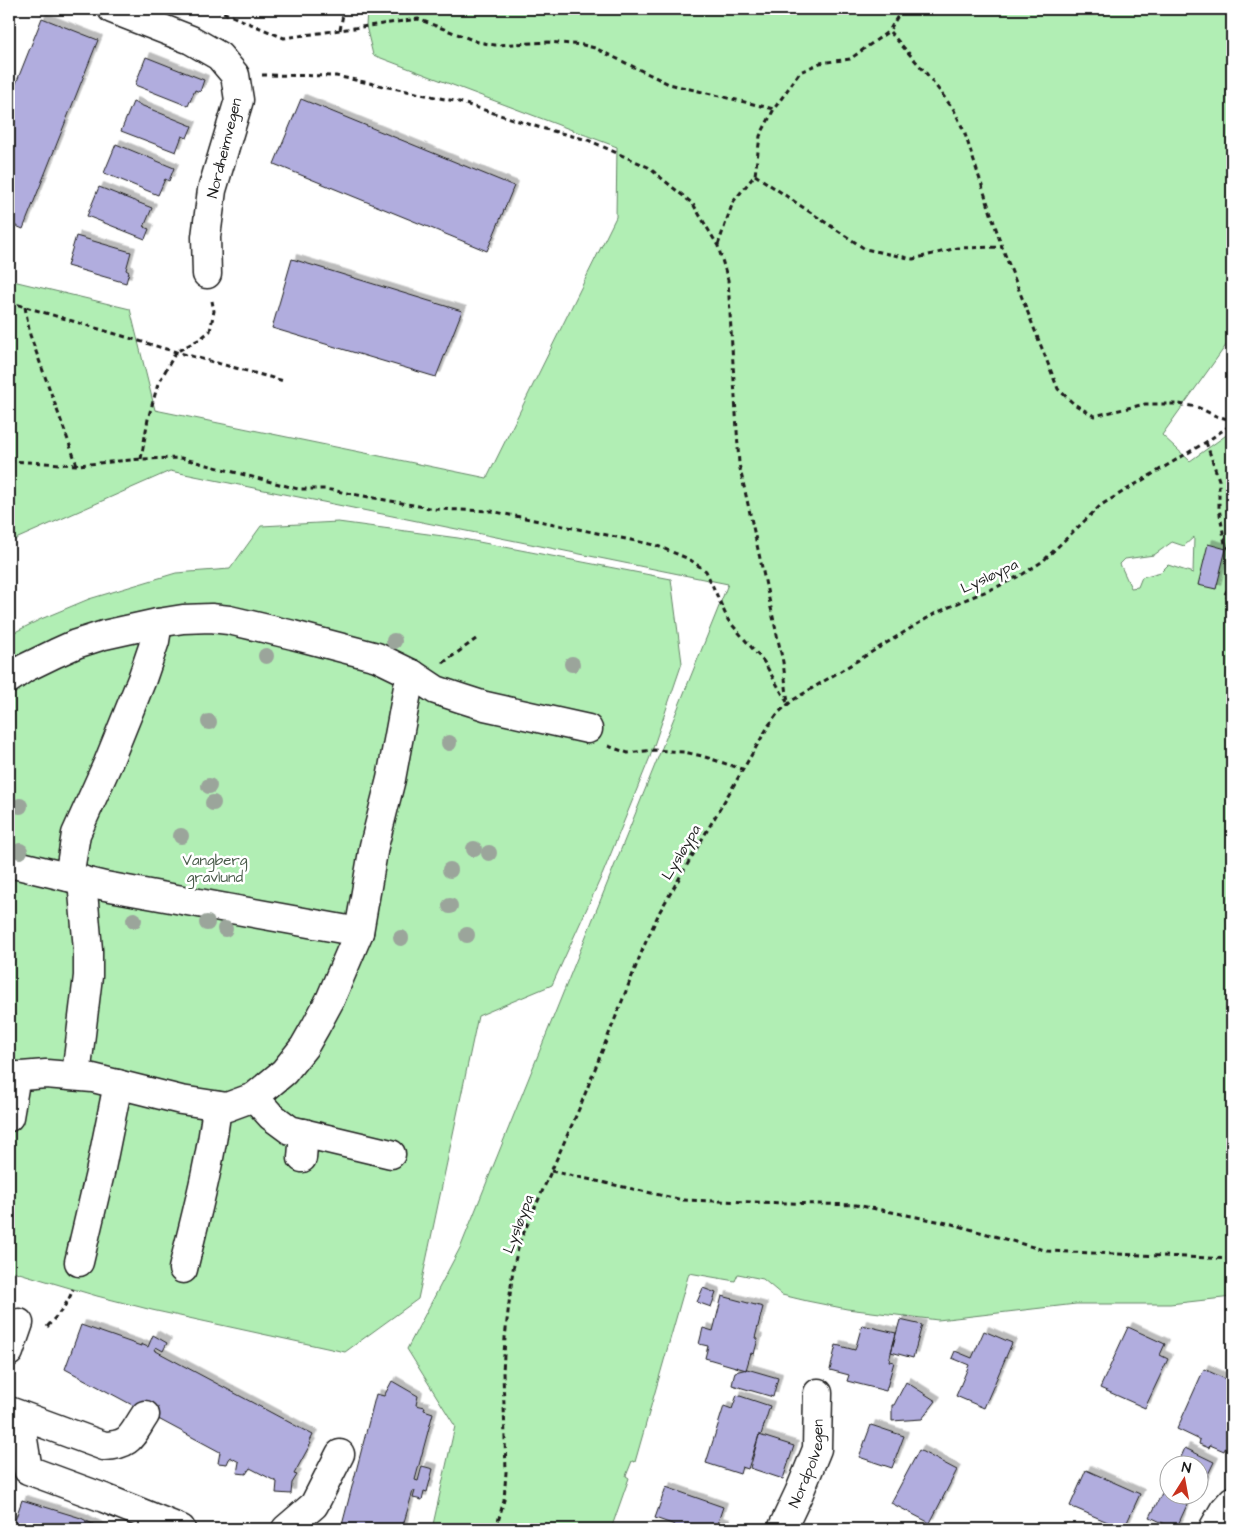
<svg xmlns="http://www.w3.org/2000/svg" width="1241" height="1538" font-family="'Architects Daughter',sans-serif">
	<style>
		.green { fill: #b1eeb4; stroke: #668568; fill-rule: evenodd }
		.building { fill: #b1adde; stroke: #1c1c1c; filter: url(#shadow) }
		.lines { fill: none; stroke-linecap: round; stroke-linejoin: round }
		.minor-casing { stroke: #1c1c1c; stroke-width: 31 }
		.path { stroke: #1c1c1c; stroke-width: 3; stroke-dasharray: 5 4; stroke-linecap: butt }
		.minor { stroke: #fff; stroke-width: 28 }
		.tree { fill: #9ba59b }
		.labels { text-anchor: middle; stroke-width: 5; stroke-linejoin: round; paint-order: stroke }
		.street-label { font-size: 15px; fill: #1c1c1c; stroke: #fff }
		.park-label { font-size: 15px; fill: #495b4a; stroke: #fff }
	</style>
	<defs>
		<filter id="shadow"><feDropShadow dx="4.5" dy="-4.5" stdDeviation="0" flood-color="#0004"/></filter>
	</defs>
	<rect width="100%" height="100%" fill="#fff"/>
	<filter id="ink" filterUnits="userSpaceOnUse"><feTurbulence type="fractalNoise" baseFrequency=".02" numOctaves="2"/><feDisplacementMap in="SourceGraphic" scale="10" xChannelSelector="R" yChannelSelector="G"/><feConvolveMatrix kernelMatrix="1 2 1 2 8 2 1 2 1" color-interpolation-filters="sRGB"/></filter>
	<g filter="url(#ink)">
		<path class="green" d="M367 9H1232V337L1162 435 1190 461 1232 431V1297L1170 1304H1076L938 1320 847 1309 807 1301 782 1295 763 1279 738 1274 735 1281 689 1273 635 1462 632 1461 626 1476 629 1478 611 1529H432L455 1426 407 1349 461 1246 728 584 170 471 9 542V280L130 309 155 410 487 478 616 217 617 147 373 55 366 26ZM1194 537 1193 573 1168 565 1161 572 1142 577 1138 587 1131 588 1120 564 1125 559 1154 555 1172 542 1184 546Z
			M338 522 458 538 671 579 682 663 650 757 603 873 552 985 478 1016 418 1299 345 1352 152 1310 97 1296 9 1270V635L41 619 89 599 176 573 230 569 261 526Z"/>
		<path class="building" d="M42 18 98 40 23 229 9 223V101Z
			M146 57 204 80 200 92 195 90 188 106 135 85Z
			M301 99 514 186 487 251 274 164Z
			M133 102 192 126 187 138 182 136 176 152 121 131Z
			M116 144 174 168 169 181 165 179 158 195 104 173Z
			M99 187 152 208 144 227 149 229 145 239 87 216Z
			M76 236 131 252 126 270 129 272 126 283 67 266Z
			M292 259 462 311 436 377 272 328Z
			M1208 544 1226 549 1216 589 1198 585Z
			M703 1288 716 1293 711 1307 697 1302Z
			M722 1296 763 1307 755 1338 758 1339 754 1354 751 1353 746 1370 705 1358 708 1346 699 1344 703 1328 713 1331Z
			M900 1320 922 1325 913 1358 891 1352Z
			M81 1325 141 1346V1344L148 1347 153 1335 167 1343 163 1351 156 1347 154 1350 313 1435 309 1443H311L294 1474 297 1475 292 1483 291 1494 276 1493 277 1482 250 1468 246 1474 237 1473 239 1462 230 1457 227 1464 218 1463 220 1452 65 1369Z
			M862 1325 896 1333 889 1361 894 1362 886 1391 847 1381 849 1375 830 1370 836 1345 855 1350Z
			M1128 1327 1165 1344 1160 1355 1168 1359 1145 1408 1100 1388Z
			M984 1331 1012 1343 984 1408 956 1396 969 1365 952 1358 955 1351 972 1358Z
			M747 1369 778 1378 773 1397 732 1385 735 1372Z
			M1204 1369 1232 1382V1434L1224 1451 1210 1445 1209 1448 1199 1444 1200 1440 1177 1429Z
			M392 1381 418 1396 416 1405 425 1407 424 1410 433 1413 415 1480 418 1481 422 1466 433 1469 427 1492 424 1491 422 1500 413 1498 415 1491H413L402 1529H341L376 1394 384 1396Z
			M906 1382 936 1401 922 1419 892 1421V1405H894Z
			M737 1395 770 1406 761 1435H759L748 1469 742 1467 740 1474 706 1463 724 1406 732 1409Z
			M871 1425 904 1436 892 1468 859 1457Z
			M759 1435 794 1446 783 1479 750 1468Z
			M1185 1448 1214 1462 1199 1493 1198 1466H1177Z
			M919 1450 957 1470 930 1523 891 1503Z
			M1086 1470 1140 1494 1124 1529 1070 1506Z
			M666 1487 723 1507 718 1522 726 1524 724 1529H674L675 1525 655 1518Z
			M1162 1493 1187 1505 1176 1529 1150 1517Z
			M22 1500 81 1518 102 1529H12Z"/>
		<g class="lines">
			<g class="minor-casing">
				<g id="minor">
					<path d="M112 9 191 40 219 56 235 75 239 100 212 190 206 237 207 274"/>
					<path d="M9 679 25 668 56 653 76 644 104 635 158 623 183 619 211 618 229 620 293 635 377 657 412 674 436 690 460 698 485 706 588 729"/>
					<path d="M9 863 105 886 359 932"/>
					<path d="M69 877 76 834 108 763 142 679 155 641 158 623"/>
					<path d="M76 1076 88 976V950L82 880"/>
					<path d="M9 1077 46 1074 93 1078 181 1100 227 1107 254 1097 284 1072 304 1047 316 1026 330 1000 359 932 374 846 391 779 408 687 412 674"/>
					<path d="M254 1097 271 1116 290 1130 391 1154"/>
					<path d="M9 1117 16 1076"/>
					<path d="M302 1158 304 1133"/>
					<path d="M79 1262 100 1173 118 1084"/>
					<path d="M183 1269C196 1215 211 1161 217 1106"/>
					<path d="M9 1352 19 1323"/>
					<path d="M9 1411 104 1446C131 1445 131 1436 145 1415"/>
					<path d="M19 1415 28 1470 104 1498 181 1529"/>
					<path d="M286 1529 314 1505 340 1454"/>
					<path id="s1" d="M782 1529 799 1493 817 1449 818 1393"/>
					<path d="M1213 1529 1224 1510 1232 1501"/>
				</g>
			</g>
			<path class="path" d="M215 9 284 38 418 19 478 42 495 45 548 42 583 45 595 48 669 84 774 109 800 72 820 63 850 59 889 31
				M902 9 889 31 926 73 954 110 964 131 1002 247 1058 389 1074 404 1094 416 1145 404H1179L1197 407 1216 416 1232 420
				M340 30 344 9
				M262 75 336 76 459 102 541 128 588 140 648 167 693 204 718 246 728 280 739 464 783 662 788 703
				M755 175 865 249 913 259 957 248 1002 247
				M718 245 733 202 755 175 760 136 774 109
				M9 302 176 352 284 381
				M25 307 30 335 77 465
				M1206 442 1219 480V508L1225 544 1232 551
				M141 459 148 419 158 384 176 352 200 339 210 331 214 311 212 301
				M9 461 78 465 141 459 181 458 298 489H325L435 509 491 511 655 545 689 559 706 571 728 620 764 662 787 702
				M1232 582 1224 596 1232 598
				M443 663 476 639
				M608 746 628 753 654 750 684 752 702 756 742 769
				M551 1171 683 1200 856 1205 952 1224 1047 1251 1232 1259
				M47 1327C59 1313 67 1306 73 1289
				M496 1529 504 1500 506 1472 503 1372 505 1338 513 1269 520 1241 579 1109 644 946 660 911 769 725 778 713 793 700 934 614 967 599 997 587 1023 574 1043 561 1101 505 1206 442 1232 424"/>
			<use href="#minor" class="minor"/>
		</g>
		<g class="tree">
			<circle cx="394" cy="641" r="8"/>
			<circle cx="266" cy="656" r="8"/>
			<circle cx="572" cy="664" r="8"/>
			<circle cx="209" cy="722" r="8"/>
			<circle cx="449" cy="743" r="8"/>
			<circle cx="209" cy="786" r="8"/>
			<circle cx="213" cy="803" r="8"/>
			<circle cx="20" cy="806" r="8"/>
			<circle cx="181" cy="836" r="8"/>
			<circle cx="474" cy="849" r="8"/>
			<circle cx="20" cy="851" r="8"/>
			<circle cx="489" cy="853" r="8"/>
			<circle cx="450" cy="870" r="8"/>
			<circle cx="450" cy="906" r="8"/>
			<circle cx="134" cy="920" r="8"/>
			<circle cx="207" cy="923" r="8"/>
			<circle cx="225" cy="929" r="8"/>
			<circle cx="467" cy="935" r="8"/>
			<circle cx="401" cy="938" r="8"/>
		</g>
	</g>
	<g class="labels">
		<g class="street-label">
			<text transform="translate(224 148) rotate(-76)" y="5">Nordheimvegen</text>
			<text transform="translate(989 576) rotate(-25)" y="5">Lysløypa</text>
			<text transform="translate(681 852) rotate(-59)" y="5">Lysløypa</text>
			<text transform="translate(518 1224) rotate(-69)" y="5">Lysløypa</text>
			<text dy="5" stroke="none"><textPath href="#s1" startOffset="71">Nordpolvegen</textPath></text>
		</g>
		<g class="park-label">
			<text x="215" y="865">Vangberg<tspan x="215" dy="17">gravlund</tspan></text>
		</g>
	</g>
	<rect width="1241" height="1538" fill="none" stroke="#fff" stroke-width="30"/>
	<rect x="15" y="15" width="1211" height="1508" fill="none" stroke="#1c1c1c" stroke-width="2" filter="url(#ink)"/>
	<g transform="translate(1184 1480) rotate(11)"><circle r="24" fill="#ffffff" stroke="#a4a4a4"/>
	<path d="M0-4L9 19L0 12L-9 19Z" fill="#c8321e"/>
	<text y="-8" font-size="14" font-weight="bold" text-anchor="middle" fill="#1c1c1c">N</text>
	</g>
</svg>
